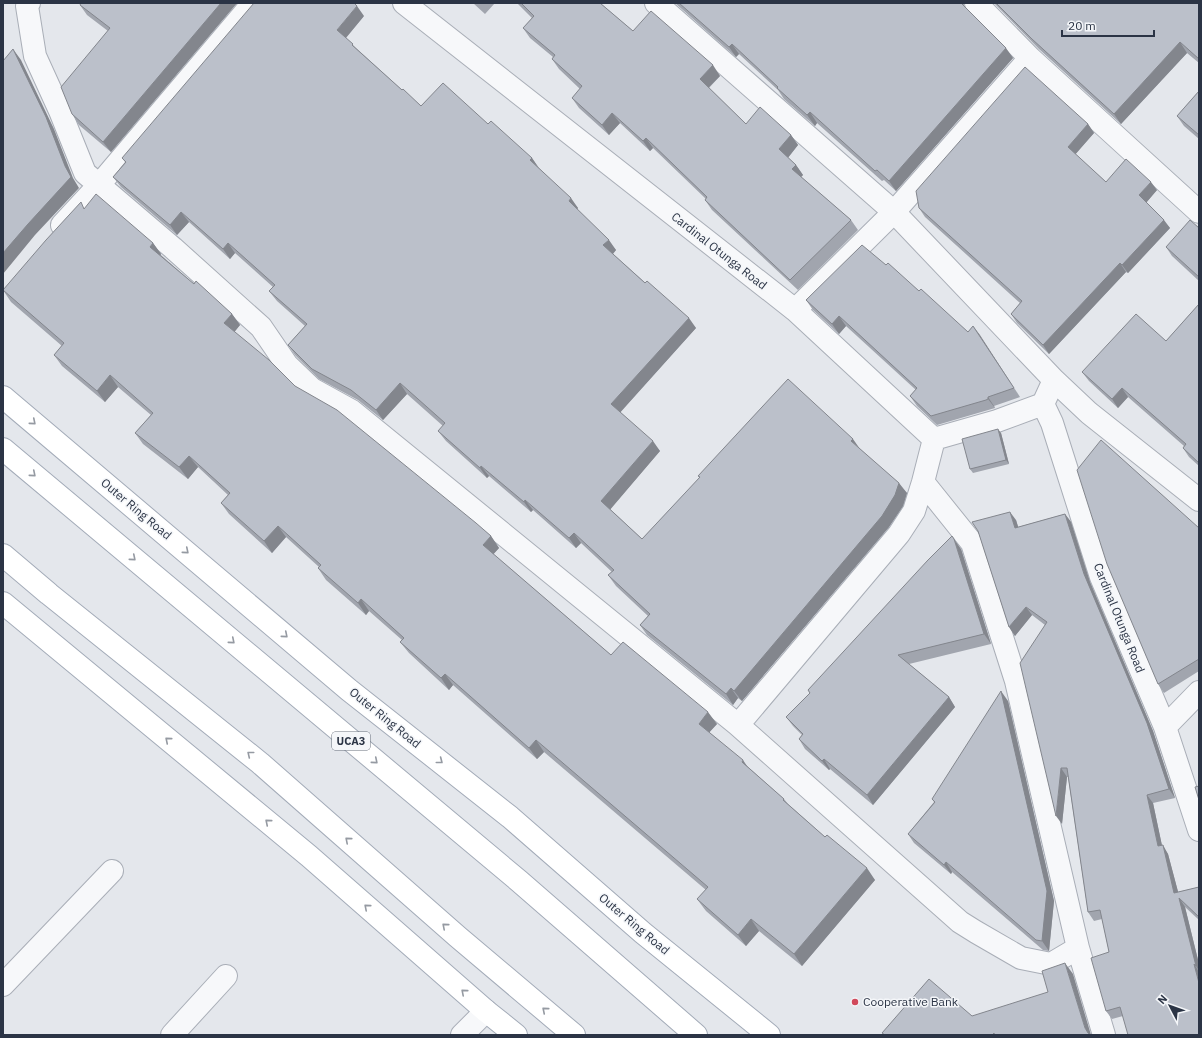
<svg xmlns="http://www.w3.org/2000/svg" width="1202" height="1038" font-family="'IBM Plex Sans',sans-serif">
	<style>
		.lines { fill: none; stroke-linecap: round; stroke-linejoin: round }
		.minor-casing { stroke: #a9aeb7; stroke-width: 24 }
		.major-casing { stroke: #a3abb8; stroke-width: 24 }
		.minor { stroke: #f7f8fa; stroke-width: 22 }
		.major { stroke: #fff; stroke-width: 22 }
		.wall { fill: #a1a5ae }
		.shaded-wall { fill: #83868d }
		.building { fill: #bbc0ca; stroke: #83868d }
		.oneway { stroke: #959aa2 }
		.poi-dot { fill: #d1495b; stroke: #f4f6f9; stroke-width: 1.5 }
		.labels { text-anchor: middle; stroke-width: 3; stroke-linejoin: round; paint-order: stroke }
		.shield { fill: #f4f6f9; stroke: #676e7b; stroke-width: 1 }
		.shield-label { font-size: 11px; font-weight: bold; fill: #2b3445 }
		.street-label { font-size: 12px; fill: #2b3445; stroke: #f4f6f9 }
		.poi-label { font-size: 12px; fill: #2b3445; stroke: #f4f6f9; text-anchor: start }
	</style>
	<rect width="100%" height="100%" fill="#e4e7ec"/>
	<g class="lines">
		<g class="minor-casing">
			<path id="minor" d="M29 3 27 6 35 56 60 111 85 173 173 248 261 327 287 365 312 389 352 411 738 725 960 922 976 932 1021 958 1051 964 1078 948 1104 1035
				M404 3 795 310 934 439 997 421 1043 404 1054 380 1089 413 1199 500
				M656 3 894 212 1030 58 976 3
				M1030 58 1199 212
				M62 225 99 185 253 3
				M795 310 894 212 1054 380
				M1043 404 1052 423 1101 577 1165 727 1199 830
				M923 482 972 543 1016 681 1078 948
				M738 725 899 534 914 511 923 482 934 439
				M1165 727 1199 692
				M3 985 112 871
				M172 1035 226 976
				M462 1035 486 1011"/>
		</g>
		<g class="major-casing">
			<path id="major" d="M3 397 349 690 510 817 643 933 769 1035
				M3 449 519 881 696 1035
				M3 555 49 594 260 763 458 937 574 1035
				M3 603 309 856 486 1011 516 1035"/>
		</g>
		<use href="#minor" class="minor"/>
		<use href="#major" class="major"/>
	</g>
	<path class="wall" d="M237 3 111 152 79 125 72 114 108 31 87 15 80 5Z
		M473 3H495L485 14Z
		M517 3H600L633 31 720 76 709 88 746 124 791 135 798 145 788 158 796 165 803 175 801 177 851 220 858 230 798 290 712 210 705 200 706 199 653 148 650 151 620 123 609 135 579 108 572 98 580 89 559 69 552 59 553 57 530 38 523 28 532 18Z
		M675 3H964V6L1013 58 896 191 884 180 882 181 817 123 815 126 784 99 778 90 739 54 736 57Z
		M994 3H1199V63L1187 53 1121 124 1039 49Z
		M364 16 346 38 356 48 402 90 421 106 488 124 532 158 537 166 578 208 577 209 616 250 613 254 696 328 620 412 660 451 610 509 642 539 700 478 698 476 860 449 907 493 903 506 889 527 742 701 738 698 733 705 647 635 640 625 648 616 616 586 608 575 612 572 581 543 576 548 533 510 531 512 489 476 487 478 446 441 438 431 443 426 407 394 383 420 358 400 319 379 295 355 288 345 305 326 277 301 269 291 273 287 235 253 230 259 189 222 177 235 121 187 113 177 125 162 122 158Z
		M1199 91V139L1184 126 1177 116Z
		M1088 124 1094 133 1075 154 1106 182 1157 190 1146 203 1170 228 1128 273 1126 272 1049 354 1017 323 1011 314 1020 303 925 217 919 208Z
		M85 208 153 243 161 254V255L194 284 232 314 240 325 234 332 295 386 491 536 499 548 493 554 611 655 717 724 709 732 748 767 784 799 788 804 825 837 875 880 802 966 759 931 746 946 706 911 697 899 706 890 544 752 537 759 453 685 449 690 409 653 400 642 402 640 369 611 366 615 326 580 318 568 319 567 286 537 272 553 229 514 221 503 228 495 198 467 188 479 143 444 135 433 151 415 118 387 105 402 62 366 54 355 62 346 11 302 3 290Z
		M1199 228V281L1172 256 1166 247Z
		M886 265 919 291 968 332 973 326 1020 397 994 406 995 408 937 425 917 406 910 396 916 390 846 326 839 334 813 310 806 300Z
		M1199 304V466L1189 457 1183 448 1184 446 1128 397 1118 408 1089 381 1082 372 1166 341Z
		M1001 433 1009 464 973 473 970 469Z
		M1065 514 1071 522 1090 582 1153 731 1175 798 1153 803 1162 846 1168 854 1178 892 1199 887V920L1185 907 1199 964V1035L1123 1016 1112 1019 1106 1011 1109 952 1102 919 1094 921 1088 912 1068 777H1067L1062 824 1045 625 1032 615 1015 636 1009 627 978 531 1016 520 1018 527Z
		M1199 528V671L1164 693 1158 684Z
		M961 549 991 644 909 664 949 697 955 707 873 805 830 769 829 770 805 749 799 739 802 735 793 726 786 717 810 693 808 690Z
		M1008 701 1054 901 1049 951 1043 950 952 872 951 874 914 843 908 834 934 802 932 799Z"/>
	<path class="shaded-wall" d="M221 3H237L111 152 103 142Z
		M357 6 364 16 344 40 337 30Z
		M1180 42 1187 53 1121 124 1114 114Z
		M732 44 739 54 736 57 729 47Z
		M1006 48 1013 58 896 191 889 181Z
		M13 49 21 60 54 129 73 178 79 188 35 235 3 274V253L65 166Z
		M713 65 720 76 707 89 700 79Z
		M810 112 817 123 815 126 807 115Z
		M612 113 620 123 609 135 602 125Z
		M1088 124 1094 133 1074 156 1068 147Z
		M791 135 798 145 786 160 779 149Z
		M646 138 653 148 650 151 643 141Z
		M532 158 539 168 530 160Z
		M796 165 803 175 799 179 792 169Z
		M1151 182 1157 190 1145 204 1139 195Z
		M571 198 578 208 576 211 569 201Z
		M181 212 189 222 177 235 170 225Z
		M1164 220 1170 228 1128 273 1122 265Z
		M609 240 616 250 611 256 603 245Z
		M153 243 161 254 158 258 150 247Z
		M228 243 235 253 230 259 223 249Z
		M1120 263 1126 272 1049 354 1043 345Z
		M232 314 240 325 232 335 224 323Z
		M839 316 846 326 839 334 832 324Z
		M689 318 696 328 618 415 611 404Z
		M973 326 980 335 1020 397 1014 388Z
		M110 375 118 387 105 402 97 391Z
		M400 383 407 394 383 420 376 410Z
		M1122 388 1128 397 1118 408 1112 399Z
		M988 397 994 406 995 408 988 399Z
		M998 429 1001 433 1009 464 1006 460Z
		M853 439 860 449 851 441Z
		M653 441 660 451 609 511 601 501Z
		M189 456 198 467 188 479 179 467Z
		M481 466 489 476 487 478 480 468Z
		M899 483 907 493 903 506 889 527 742 701 734 691Z
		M525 500 533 510 531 512 524 502Z
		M1010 512 1016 520 1021 536 1015 528Z
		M1065 514 1071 522 1090 582 1153 731 1175 798 1169 789 1084 574Z
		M278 526 286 537 272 553 264 541Z
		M574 533 581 543 576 548 569 538Z
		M491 536 499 548 491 557 483 545Z
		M954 539 961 549 991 644 984 634Z
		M361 599 369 611 366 615 358 603Z
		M1026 607 1032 615 1015 636 1009 627Z
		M445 674 453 685 449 690 441 678Z
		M731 688 738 698 733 705 726 694Z
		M1001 691 1008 701 1054 901 1049 951 1042 941Z
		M949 697 955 707 873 805 867 795Z
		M708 712 717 724 707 735 699 724Z
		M536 740 544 752 537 759 529 748Z
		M824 759 830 769 829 770 822 761Z
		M743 760 751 772 742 762Z
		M1061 768 1067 777 1062 824 1056 816Z
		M1147 795 1153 803 1164 855 1158 846Z
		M1163 845 1168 854 1180 899 1185 907 1199 964V971L1196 966 1174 893Z
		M946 862 952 872 951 874 944 865Z
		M867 868 875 880 802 966 794 954Z
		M751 919 759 931 746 946 738 935Z
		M1065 963 1073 974 1091 1035H1089L1085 1028Z
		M1194 964 1199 972V983Z"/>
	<path class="building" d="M81 3H221L103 142 72 114 61 87 110 28 80 5Z
		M254 3H354L357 6 337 30 353 44 352 45 402 90 403 89 421 106 443 83 488 124 491 121 532 158 530 160 571 198 569 201 609 240 603 245 645 283 647 281 689 318 611 404 653 441 601 501 642 539 700 477 698 476 788 379 853 439 851 441 899 483 895 495 882 516 734 691 731 688 726 694 640 625 650 614 608 575 614 570 574 533 569 538 525 500 524 502 481 466 480 468 438 431 445 423 400 383 376 410 351 390 312 369 288 345 307 324 269 291 275 285 228 243 223 249 181 212 170 225 113 177 126 162 122 158Z
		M521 3H600L633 31 651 11 713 65 700 79 746 124 760 107 791 135 779 149 796 165 792 169 851 220 790 280 705 200 707 197 646 138 643 141 612 113 602 125 572 98 582 86 552 59 555 55 523 28 534 16Z
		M679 3H961L1006 48 889 181 877 170 875 171 810 112 807 115 777 88 778 87 732 44 729 47Z
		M996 3H1199V59L1180 42 1114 114 1032 39Z
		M13 49 46 117 65 166 71 177 28 224 3 253V61Z
		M1025 67 1088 124 1068 147 1106 182 1126 159 1151 182 1139 195 1164 220 1122 265 1120 263 1043 345 1011 314 1022 301 919 208 916 191Z
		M1199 91V135L1177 116Z
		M96 194 153 243 150 247 194 284 196 281 232 314 224 323 269 360 295 386 337 410 476 523 491 536 483 545 611 655 623 642 708 712 699 724 743 760 742 762 784 799 783 800 825 837 827 835 867 868 794 954 751 919 738 935 697 899 708 887 536 740 529 748 445 674 441 678 400 642 404 638 361 599 358 603 318 568 321 565 278 526 264 541 221 503 230 493 189 456 179 467 135 433 153 413 110 375 97 391 54 355 64 343 3 290 46 240 81 202 84 209Z
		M1190 220 1199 228V277L1166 247Z
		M862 245 886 265 888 263 919 291 921 289 968 332 973 326 1014 388 988 397V399L986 400 931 416 910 396 917 388 839 316 832 324 806 300Z
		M1199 304V463L1183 448 1186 444 1122 388 1112 399 1082 372 1136 314 1166 341Z
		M998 429 1006 460 970 469 962 439Z
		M1101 440 1199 528V659L1158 684 1107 564 1077 470Z
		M1010 512 1015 528 1065 514 1084 574 1147 723 1169 789 1147 795 1158 846 1163 845 1174 893 1199 887V917L1179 898 1196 966 1194 964 1199 983V1035H1128L1120 1007 1106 1011 1091 958 1109 952 1100 910 1088 912 1067 768H1061L1056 816 1020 663 1047 622 1026 607 1009 627 978 531 972 522Z
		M952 536 954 539 984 634 898 655 949 697 867 795 824 759 822 761 799 739 803 734 786 717 810 693 808 690 928 560Z
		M1001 691 1047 891 1042 941 1036 940 946 862 944 865 908 834 935 802 932 799Z
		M1199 786V800L1195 787Z
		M1065 963 1085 1028 1088 1033 1091 1035H995L994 1033 992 1035H885L882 1033 929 979 972 1016 1048 992 1042 971Z"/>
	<defs><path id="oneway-chevron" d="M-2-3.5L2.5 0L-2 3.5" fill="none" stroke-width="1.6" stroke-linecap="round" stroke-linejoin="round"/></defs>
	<g class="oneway">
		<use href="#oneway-chevron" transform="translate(33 422) rotate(40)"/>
		<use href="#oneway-chevron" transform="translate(33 474) rotate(40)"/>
		<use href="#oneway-chevron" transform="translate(186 551) rotate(40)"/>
		<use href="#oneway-chevron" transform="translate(133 558) rotate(40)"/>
		<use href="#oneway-chevron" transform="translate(285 635) rotate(40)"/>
		<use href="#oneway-chevron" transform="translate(232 641) rotate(40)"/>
		<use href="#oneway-chevron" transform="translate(168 740) rotate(-140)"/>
		<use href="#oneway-chevron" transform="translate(250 754) rotate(-141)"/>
		<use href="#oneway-chevron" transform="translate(375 761) rotate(40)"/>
		<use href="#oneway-chevron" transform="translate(440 761) rotate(38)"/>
		<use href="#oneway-chevron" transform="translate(268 822) rotate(-140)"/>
		<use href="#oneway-chevron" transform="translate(348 840) rotate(-139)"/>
		<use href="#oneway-chevron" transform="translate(367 907) rotate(-139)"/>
		<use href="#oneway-chevron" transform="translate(445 926) rotate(-139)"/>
		<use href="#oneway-chevron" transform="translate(464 992) rotate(-139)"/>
		<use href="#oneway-chevron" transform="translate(545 1010) rotate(-140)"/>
	</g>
	<circle class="poi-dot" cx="855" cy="1002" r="4"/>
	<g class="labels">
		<rect class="shield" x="332" y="732" width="38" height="18" rx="3"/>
		<g class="shield-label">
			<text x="351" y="745">UCA3</text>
		</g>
		<g class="street-label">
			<text transform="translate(719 251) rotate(38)" y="4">Cardinal Otunga Road</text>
			<text transform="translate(136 509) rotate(40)" y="4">Outer Ring Road</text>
			<text transform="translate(1119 618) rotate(68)" y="4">Cardinal Otunga Road</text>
			<text transform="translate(385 718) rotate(39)" y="4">Outer Ring Road</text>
			<text transform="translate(634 924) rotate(40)" y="4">Outer Ring Road</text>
		</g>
		<g class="poi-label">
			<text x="863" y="1006">Cooperative Bank</text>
		</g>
	</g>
	<rect width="1202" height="1038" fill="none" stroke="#2b3445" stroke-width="8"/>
	<g transform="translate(1170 1006) rotate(311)" stroke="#f4f6f9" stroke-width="3" paint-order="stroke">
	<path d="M0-3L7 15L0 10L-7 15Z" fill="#2b3445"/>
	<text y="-6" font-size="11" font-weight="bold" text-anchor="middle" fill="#2b3445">N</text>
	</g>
	<path d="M1062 30v6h92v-6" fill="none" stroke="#2b3445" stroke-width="2"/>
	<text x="1068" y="30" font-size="12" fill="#2b3445" stroke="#f4f6f9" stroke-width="3" paint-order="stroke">20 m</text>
</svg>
